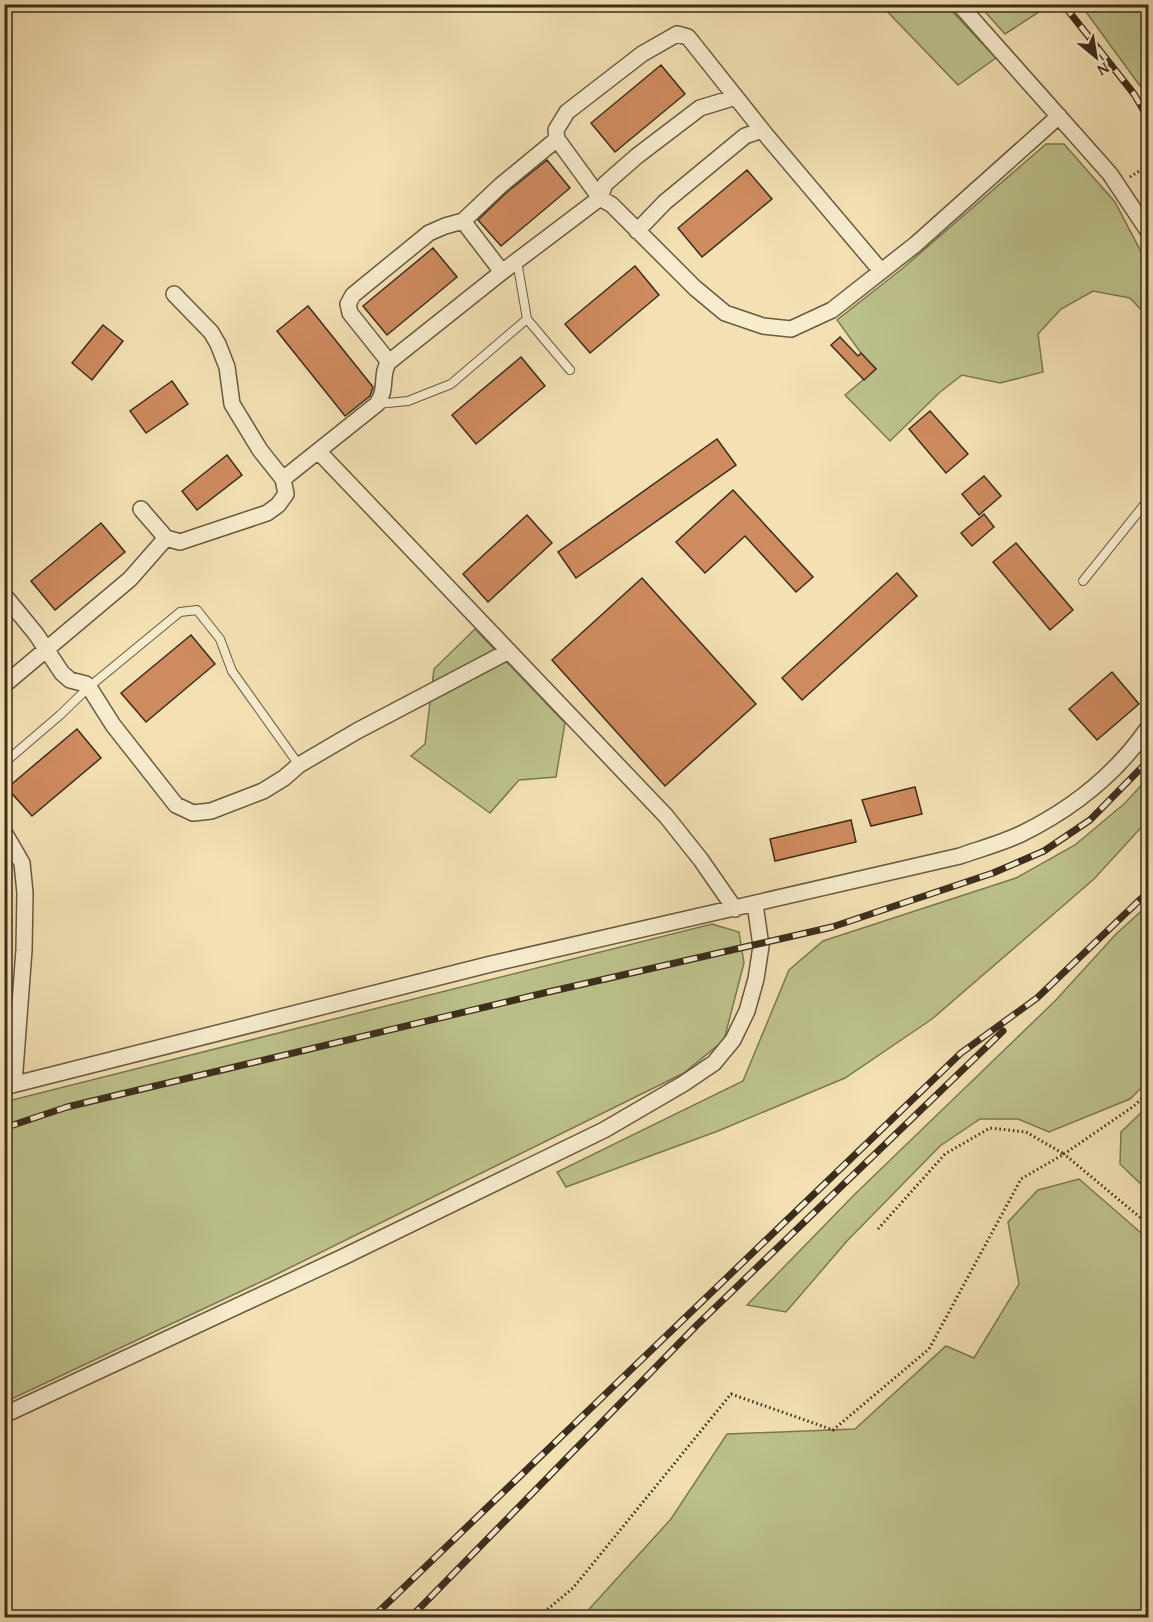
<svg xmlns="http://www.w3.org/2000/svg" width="1153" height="1622" font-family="'Gentium Book Plus',serif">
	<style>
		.green { fill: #bdc28c; stroke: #7c7854; stroke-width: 1.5 }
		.building { fill: #cf8b60; stroke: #3b2d1c; stroke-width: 1.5 }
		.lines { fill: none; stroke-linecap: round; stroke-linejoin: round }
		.lane-casing { stroke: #695a42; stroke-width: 10 }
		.street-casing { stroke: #695a42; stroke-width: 18 }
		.path { stroke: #3b2d1c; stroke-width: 3; stroke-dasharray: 1.5 3; stroke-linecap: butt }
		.lane { stroke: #f7ecce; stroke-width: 8 }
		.street { stroke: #f7ecce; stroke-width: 15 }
		.rail-casing { stroke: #3b2d1c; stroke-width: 7 }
		.rail { stroke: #f7ecce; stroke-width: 4.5; stroke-dasharray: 14; stroke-linecap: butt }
	</style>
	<rect width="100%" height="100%" fill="#f3e1b4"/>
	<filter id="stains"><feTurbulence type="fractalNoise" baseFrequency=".00333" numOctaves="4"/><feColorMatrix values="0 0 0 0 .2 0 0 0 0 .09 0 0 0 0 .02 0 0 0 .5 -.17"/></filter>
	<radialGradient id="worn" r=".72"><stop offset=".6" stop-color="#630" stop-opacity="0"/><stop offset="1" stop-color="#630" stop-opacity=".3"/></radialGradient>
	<path class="green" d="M1051 4 1005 34 979 5V4Z
		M881 5H946L996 58 958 85Z
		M1081 5H1148V97Z
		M1046 144H1064L1115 202 1148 265V317L1130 298 1093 291 1061 309 1038 334 1043 372 1000 383 962 375 939 393 890 441 845 395 876 369 861 353 837 320 903 268Z
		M475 629 565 723 556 777 519 780 490 813 411 756 425 744 434 669Z
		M1148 778V820L1094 879 932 1019 845 1078 718 1131 566 1187 557 1172 743 1081 789 970 823 941 1016 878 1075 845 1125 803Z
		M1148 905V1081L1130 1099 1049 1132 1018 1119H980L940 1146 847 1241 786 1312 747 1305 855 1194 1055 1001 1116 934Z
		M712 924 739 932 744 963 724 1040 684 1073 271 1277 5 1402 4 1102Z
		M1148 1106V1191L1120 1164 1121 1132Z
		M1079 1179 1148 1239V1617H582L671 1519 727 1434 855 1429 946 1346 974 1358 1019 1284 1008 1222 1038 1190Z"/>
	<path class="building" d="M661 65 685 94 615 152 591 123Z
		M547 160 570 188 501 246 478 220 506 193Z
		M747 170 772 199 702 257 678 228Z
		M433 248 457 277 387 335 363 306Z
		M635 266 659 295 590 353 565 324Z
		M308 306 373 387 370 396 345 416 277 331Z
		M103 325 123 341 92 380 72 363Z
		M840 337 858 356 861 353 876 369 864 380 831 345Z
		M521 357 545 386 476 444 452 415Z
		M172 381 188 404 146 433 130 411Z
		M930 411 968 454 946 473 909 429Z
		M717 439 736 465 576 578 558 552Z
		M227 455 242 475 197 510 182 491Z
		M984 476 1001 496 979 515 962 494Z
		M733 490 813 577 796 592 745 536 705 573 676 542Z
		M984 514 994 527 972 546 961 533Z
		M527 515 552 543 488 602 463 574Z
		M101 523 125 552 55 610 31 581Z
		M1016 543 1073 610 1050 630 993 562Z
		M897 573 917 596 802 700 782 678Z
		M642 578 756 704 665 786 552 660Z
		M191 635 215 664 146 722 121 693Z
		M1112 672 1139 704 1097 740 1069 709Z
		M77 729 101 758 32 816 7 788Z
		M915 787 922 814 871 826 862 800Z
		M851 820 856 842 775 861 770 839Z"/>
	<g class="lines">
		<g class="lane-casing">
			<path id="lane" d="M517 261 527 319 570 370
				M377 404 408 401 451 384 527 319
				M1083 581 1148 500
				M4 763 60 715 89 687 180 612 197 610 220 639 232 671 299 765
				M4 1029 16 1032"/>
		</g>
		<g class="street-casing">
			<path id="street" d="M959 4 1110 174 1148 231
				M600 198 557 139 556 130 567 112 642 54 677 34 688 37 766 135 881 271
				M600 198 605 184 637 156 700 108 736 97
				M463 221 502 272
				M637 231 665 202 745 136 762 130
				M174 294 211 332 218 344 227 367 232 404 260 450 283 479
				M389 362 350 313 348 304 353 295 429 233 445 226 463 221 500 186 557 139
				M319 452 666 816 701 860 735 909
				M141 509 166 538 180 542 267 513 278 505 286 494 283 479 377 404C388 389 380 373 389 362L502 272 600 198 612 205 695 288 725 313 763 326 791 329 832 310 916 244 1059 116
				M4 595 36 634 62 673 70 680 86 684 89 687 113 725 176 805 193 813 211 811 263 791 284 778 299 765 357 731 509 651
				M4 685 130 579 166 538
				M4 832 22 863 25 893 24 950 14 1084
				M4 1087 491 964 960 856C980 849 1002 843 1021 834 1072 809 1116 774 1148 728
				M4 1415 343 1257 604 1130 683 1084 714 1063 733 1040 747 1011 756 979 761 946 755 904"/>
		</g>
		<path class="path" d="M1130 177 1148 165
			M1148 1092 1134 1106 1064 1154 1148 1224
			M878 1229 945 1154 990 1128 1026 1132 1064 1154
			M537 1618 573 1588 731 1394 833 1430 929 1349 1021 1179 1064 1154"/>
		<use href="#lane" class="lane"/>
		<use href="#street" class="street"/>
		<g class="rail-casing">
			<path id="rail" d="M1063 4 1134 94 1148 118
				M4 1128 67 1107 544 993 832 927 993 873 1044 851 1090 820 1148 761
				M372 1618 961 1053 1037 998 1148 892
				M410 1618 697 1325 1003 1031"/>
		</g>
		<use href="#rail" class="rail"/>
	</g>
	<rect width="1153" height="1622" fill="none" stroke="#f3e1b4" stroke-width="24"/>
	<rect x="6" y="6" width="1141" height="1610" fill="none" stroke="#3b2d1c" stroke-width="3"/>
	<rect x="12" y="12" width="1129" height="1598" fill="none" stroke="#3b2d1c" stroke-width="1.5"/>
	<g transform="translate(1096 57) rotate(150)" stroke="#f7ecce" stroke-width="4.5" paint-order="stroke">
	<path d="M0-4.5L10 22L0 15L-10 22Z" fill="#3b2d1c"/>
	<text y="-9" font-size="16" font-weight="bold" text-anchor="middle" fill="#3b2d1c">N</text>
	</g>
	<rect width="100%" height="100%" filter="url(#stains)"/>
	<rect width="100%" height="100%" fill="url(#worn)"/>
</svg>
